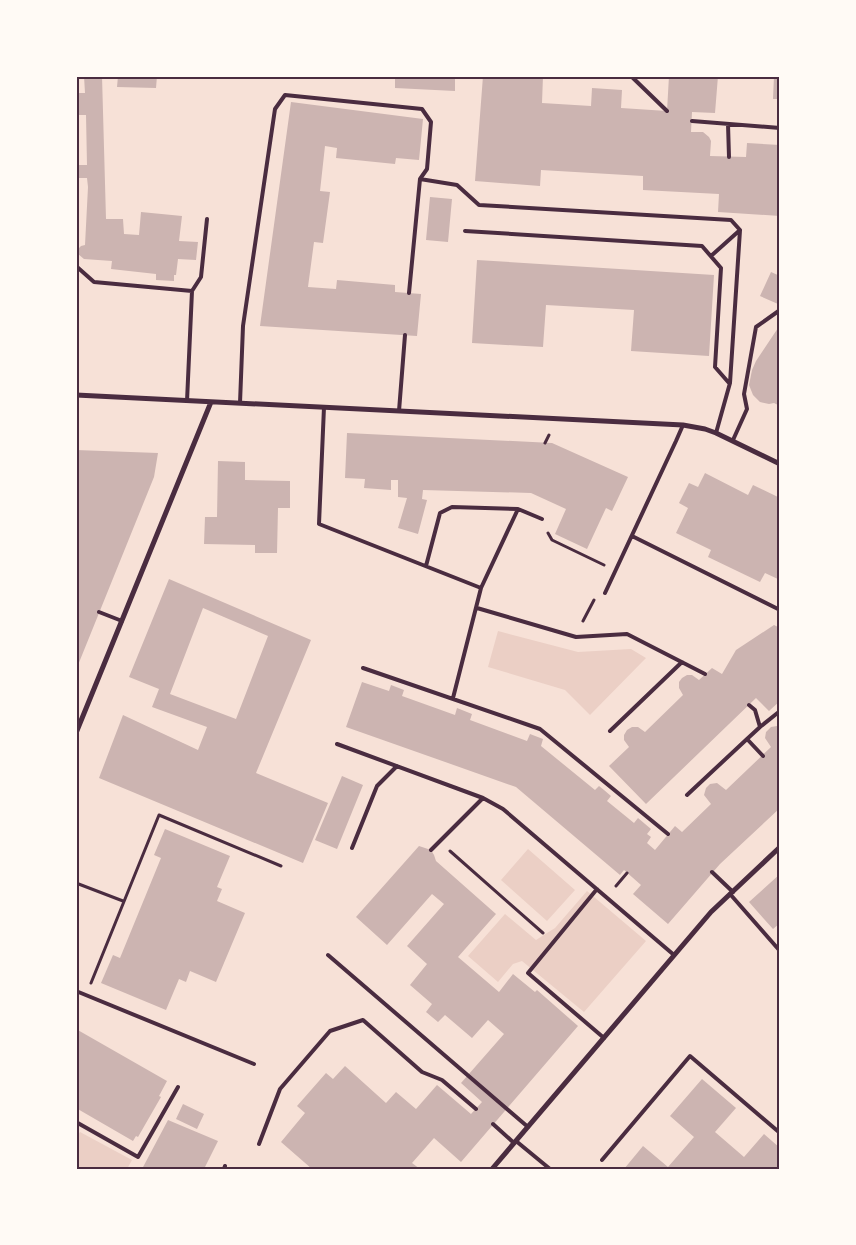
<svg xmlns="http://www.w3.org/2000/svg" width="856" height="1245" font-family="Manrope,sans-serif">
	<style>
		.green { fill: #ebcfc5 }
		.building { fill: #ccb4b1; fill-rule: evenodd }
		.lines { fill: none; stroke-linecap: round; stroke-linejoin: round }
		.path { stroke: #4a2c40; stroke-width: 3 }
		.service { stroke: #4a2c40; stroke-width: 4 }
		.minor { stroke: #4a2c40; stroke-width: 5 }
		.neatline { fill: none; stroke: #4a2c40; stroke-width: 2 }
	</style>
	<rect width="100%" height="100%" fill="#f7e1d7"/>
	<path class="green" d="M498 631 578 652 631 649 646 658 590 715 565 690 488 667Z
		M528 849 575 890 547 921 501 880Z
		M587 891 646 941 584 1012 522 961 513 964 498 982 468 956 505 914 536 940 555 928Z
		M80 1132 132 1160 127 1169H76V1138Z"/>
	<path class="building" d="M84 76H102L106 219H123L124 234 139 235 141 212 182 216 179 241 198 242 196 260 178 259 176 275H174V281L156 280V274L111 269 112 261 84 259 78 254V249L81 246 85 245 88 187 87 178H77L76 171V165H87L86 115H78V93H85Z
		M118 76H157L156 88 117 87Z
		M395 76H455V91L395 88Z
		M483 76H543L542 103 591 106 592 88 622 90 621 108 667 111 669 76H718L715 113 692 112 691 132H703L709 137 711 141 710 156 746 157 747 143 780 145V216L718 212 719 194 643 190V176L541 170 540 186 475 181Z
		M774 76H780V99H773Z
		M291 102 423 119 419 160 396 158 395 164 336 158 337 148 325 146 320 191 330 192 323 243 314 242 308 287 336 289 337 280 395 285V292L421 294 417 336 260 326Z
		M430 197 452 199 448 242 426 240Z
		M477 260 714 275 709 356 631 351 634 310 546 305 543 347 472 343Z
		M771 272 780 276V299L778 304 760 296Z
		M780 325V406L774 403 769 404 760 402 753 395 749 385 752 370 756 361Z
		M347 433 552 443 628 477 612 511 606 508 587 549 555 534 566 509 531 493 423 490 422 499 427 500 418 534 398 528 407 498 398 497V480H391V490L364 488 365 479 345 478Z
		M76 450 158 453 154 477 76 670V535L78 531H76Z
		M218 461 245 462V480L290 481V508H278L277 553H255V545L204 544 205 517H217Z
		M705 473 748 495 753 485 780 498V580L765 573 760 582 708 557 711 550 676 533 688 508 679 503 689 483 698 487Z
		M169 579 311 640 256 773 328 803 303 863 99 778 123 715 198 750 207 727 152 707 159 689 129 677ZM203 608 268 636 236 719 170 694Z
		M774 625 780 628V701L769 711 756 698 646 804 609 766 629 747 624 740V735L627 730 632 727H638L645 732 683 695 679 688V682L682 678 687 675H692L699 680 712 668 722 674 736 650Z
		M362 682 389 691 391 685 404 690 402 696 455 715 457 708 472 714 470 720 527 741 530 734 543 739 541 746 595 790 599 786 604 790 611 796 607 801 634 823 638 818 651 829 647 834 651 837 647 843 655 850 675 826 682 832 711 804 704 795 706 788 710 784 717 783 726 790 771 747 765 738 766 732 771 727 777 726 780 728V808L720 864 668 924 633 894 641 885 624 870 620 875 516 787 346 727Z
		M342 776 363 785 337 849 315 840Z
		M165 829 230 856 217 887 222 889 217 901 245 913 216 982 190 971 186 982 179 979 166 1010 101 983 113 955 120 958 161 858 154 855Z
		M419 846 431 850 434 855 436 861 496 914 458 957 499 992 513 974 535 992 537 990 578 1026 461 1162 434 1138 412 1163 420 1169H312L281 1142 305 1113 297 1106 326 1073 333 1079 345 1066 386 1103 396 1092 416 1109 437 1085 471 1114 482 1102 461 1083 504 1034 488 1020 472 1038 445 1015 438 1022 426 1012 432 1004 410 985 427 964 407 946 444 904 432 894 387 945 356 917Z
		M780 874V923L773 929 749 902Z
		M76 1029 167 1081 159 1096 161 1097 138 1137 136 1136 133 1141 76 1108Z
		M702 1079 736 1108 715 1132 744 1157 764 1134 780 1148V1169H624L643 1146 668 1167 694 1137 670 1116Z
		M183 1104 204 1114 197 1129 176 1119Z
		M168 1120 218 1141 204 1169H142Z"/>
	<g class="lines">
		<path class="path" d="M545 443 549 435
			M548 533 552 540 604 565
			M583 621 594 600
			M450 851 543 933
			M76 883 123 901
			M616 886 627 873
			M91 983 159 815 281 866"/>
		<path class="service" d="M608 76 633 77
			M633 78 667 111
			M692 121 780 128
			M728 124 729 157
			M420 179 457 185 479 205 731 220 740 230 730 383 716 433
			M465 231 702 246 721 268 715 367 729 383
			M711 256 740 230
			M76 266 94 282 192 291 187 401
			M192 291 201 277 207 219
			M240 403 243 326 275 109 285 95 422 109 431 122 427 169 420 179 409 293
			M324 407 319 524 481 588 453 698
			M399 411 405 335
			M733 440 747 409 744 394 756 327 780 310
			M632 536 780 610
			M426 566 440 513 452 507 518 509 542 519
			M481 588 518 509
			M605 593 676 441 683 425
			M477 608 576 637 627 634 705 674
			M99 612 122 621
			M363 668 540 729 668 834
			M760 727 780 711
			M610 731 682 662
			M747 739 760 727 755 710 749 705
			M337 744 483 798 503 809 674 955
			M687 795 747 739 763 756
			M352 848 377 786 397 766
			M431 850 483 798
			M712 872 733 892
			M597 889 528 973 604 1038
			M730 894 780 951
			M328 955 528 1127
			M76 991 254 1064
			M76 1122 138 1157 178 1087
			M493 1124 514 1143
			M516 1141 550 1169
			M259 1144 280 1089 330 1031 363 1020 422 1072 442 1080 476 1109
			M602 1160 690 1056 780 1133
			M224 1169 225 1166"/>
		<path class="minor" d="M76 395 683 425 705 429 716 433 780 464
			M76 733 211 402
			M492 1169 711 912 780 847"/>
	</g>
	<rect width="856" height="1245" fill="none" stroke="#fffaf5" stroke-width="155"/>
	<rect x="78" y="78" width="700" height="1090" class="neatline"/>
</svg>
